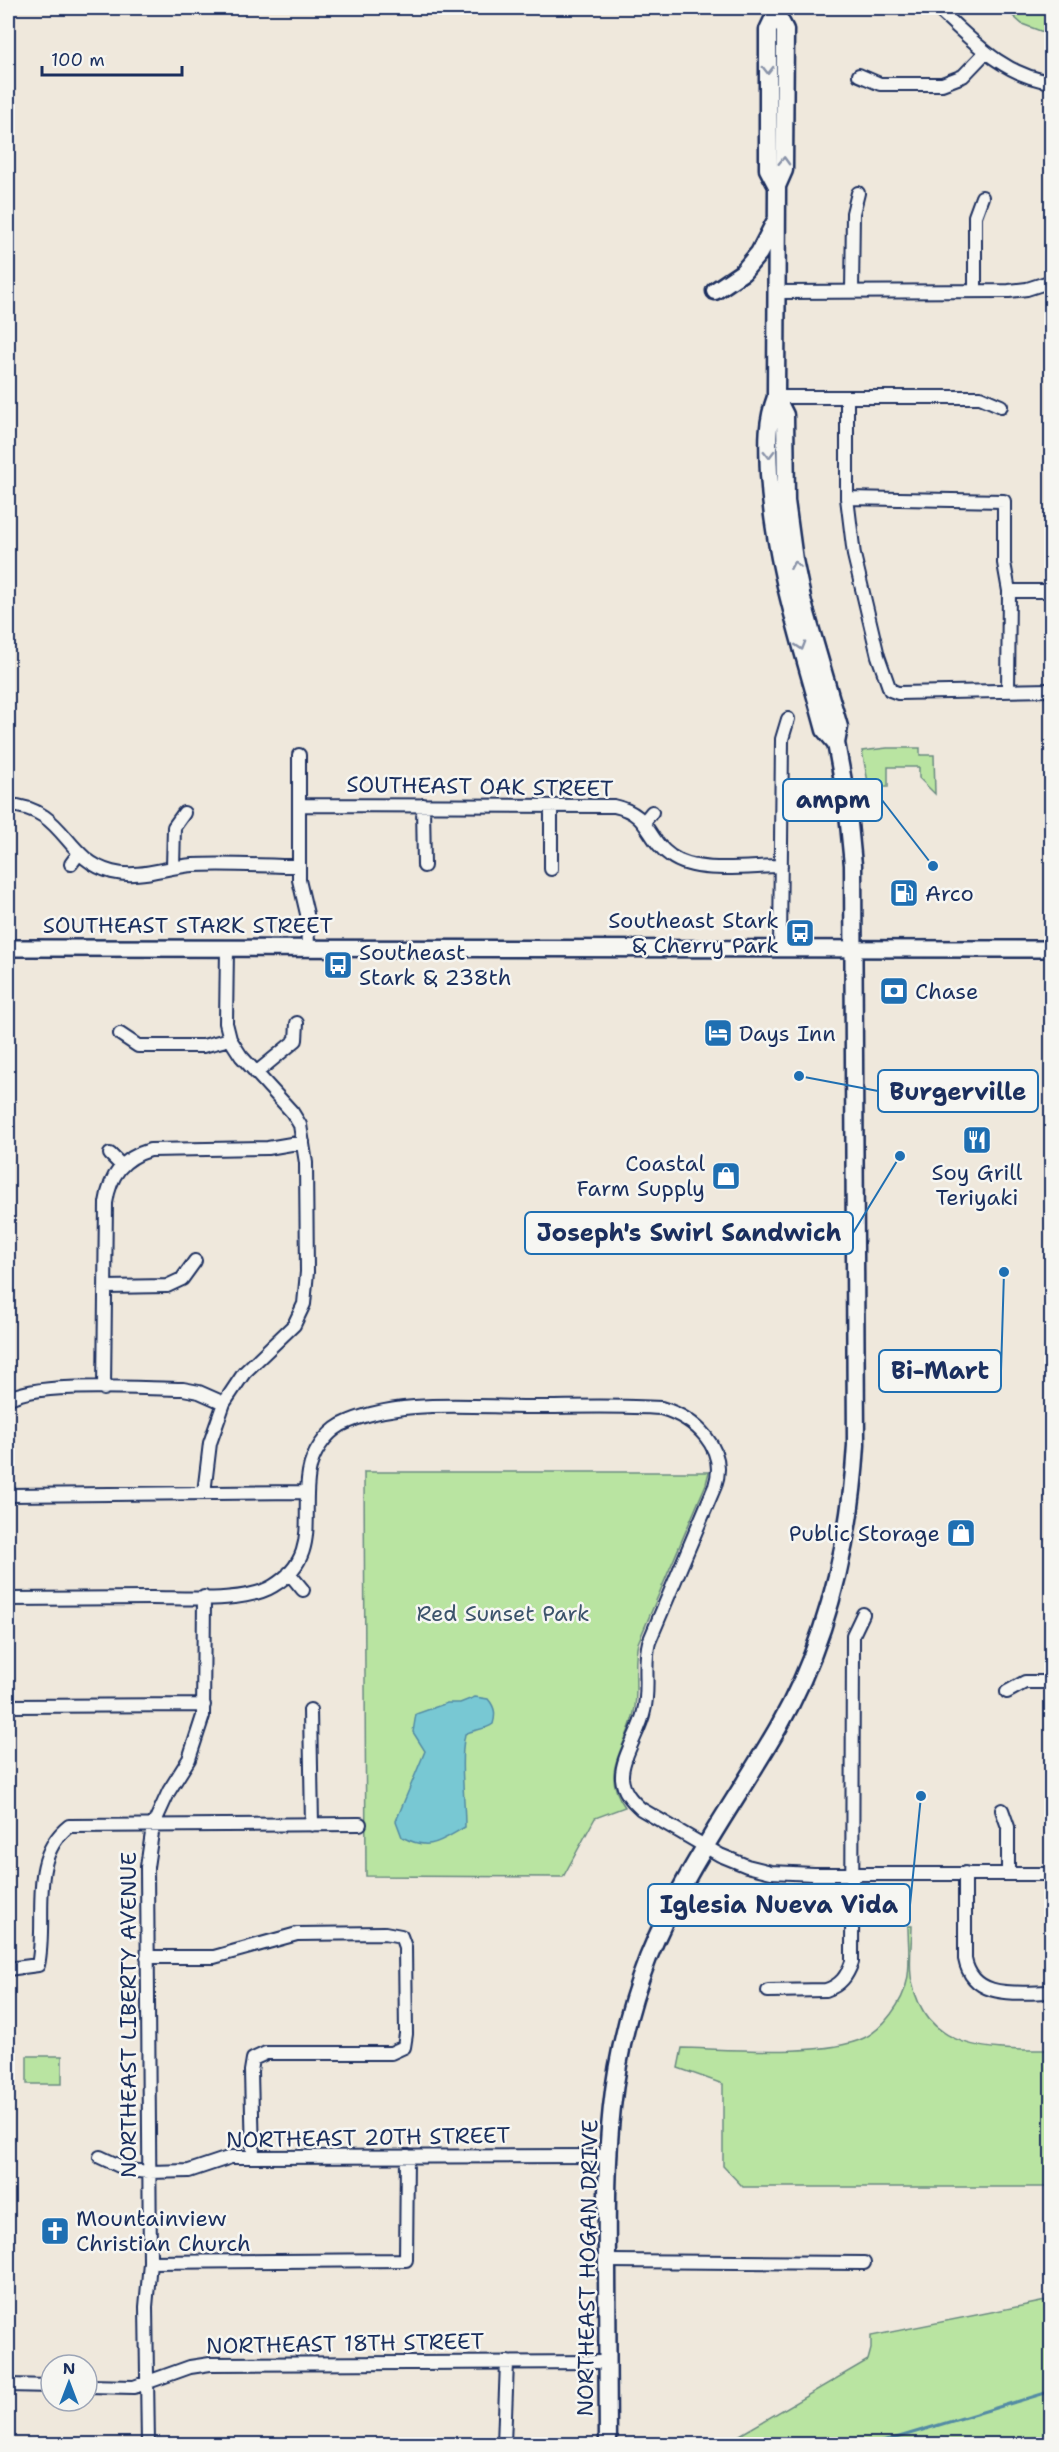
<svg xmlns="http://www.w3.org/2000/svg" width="1059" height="2452" font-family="'Shantell Sans',sans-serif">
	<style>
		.green { fill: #b9e4a1; stroke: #6a8a80; stroke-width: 1.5 }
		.water { fill: #78c8d3; stroke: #538ba4; stroke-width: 1.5 }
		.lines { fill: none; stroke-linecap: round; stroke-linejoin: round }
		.stream { stroke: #538ba4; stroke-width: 3 }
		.minor-casing { stroke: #1b2f5e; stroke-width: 16 }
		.major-casing { stroke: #1b2f5e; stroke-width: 20 }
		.highway-casing { stroke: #1b2f5e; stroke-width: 21 }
		.minor { stroke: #f6f6f2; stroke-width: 12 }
		.major { stroke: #f6f6f2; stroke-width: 15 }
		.highway { stroke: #f6f6f2; stroke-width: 16 }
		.oneway { stroke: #8892a8 }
		.labels { text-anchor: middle; stroke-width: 5; stroke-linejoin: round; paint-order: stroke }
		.street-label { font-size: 22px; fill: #1b2f5e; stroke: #f6f6f2 }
		.poi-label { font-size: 22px; fill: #1b2f5e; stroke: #f6f6f2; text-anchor: start }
		.park-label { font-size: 22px; fill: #3b536b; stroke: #f6f6f2 }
		.leader { fill: none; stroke: #1f6fb2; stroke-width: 2 }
		.callout-dot { fill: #1f6fb2; stroke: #f6f6f2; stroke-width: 2 }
		.callout { fill: #f6f6f2; stroke: #1f6fb2; stroke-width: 2 }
		.callout-label { font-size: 24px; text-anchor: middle; font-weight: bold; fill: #1b2f5e }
	</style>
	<rect width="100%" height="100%" fill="#efe8dc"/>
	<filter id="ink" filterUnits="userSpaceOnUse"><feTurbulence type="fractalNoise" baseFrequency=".0167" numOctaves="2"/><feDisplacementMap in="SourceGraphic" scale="12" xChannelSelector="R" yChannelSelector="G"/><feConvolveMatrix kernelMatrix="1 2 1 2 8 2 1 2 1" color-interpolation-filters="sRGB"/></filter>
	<g filter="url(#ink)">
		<path class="green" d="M1004 8H1051V35L1022 24Z
			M887 748H920V755H934L935 794 919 778V767H888V787H869L862 751Z
			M364 1472H709L706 1484 638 1643C633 1664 638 1685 635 1707 630 1746 597 1768 625 1807L595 1818 563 1877 366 1876Z
			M908 1926H912C912 1943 908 1965 912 1982 927 2053 993 2050 1051 2050V2187H743L723 2166V2084L678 2068 682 2048C728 2049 825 2057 864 2038 883 2029 903 2002 907 1981 911 1964 908 1943 908 1926Z
			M27 2056H62V2084H27Z
			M1051 2300V2444H733V2439L868 2360 871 2349V2336Z"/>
		<path class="water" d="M475 1697 488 1699C495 1707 496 1714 493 1724 485 1730 475 1729 465 1734 459 1763 465 1796 465 1827 440 1841 430 1852 402 1837L396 1821 425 1751 413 1732 416 1714 447 1703H460Z"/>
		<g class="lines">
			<path class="stream" d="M876 2444 1052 2391"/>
			<g class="minor-casing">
				<path id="minor" d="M937 8C971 39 1003 76 1052 82
					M859 75 880 84H942L963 76 985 53
					M975 291V216L982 197
					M776 292 1009 291 1027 289 1052 281
					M852 292 853 213 858 193
					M776 397H980L1001 406
					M847 397V498L854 555 878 656 890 690 898 693 1051 690
					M847 498 1004 501V563L1009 591 1008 691
					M1009 591H1052
					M299 755V880L307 914 308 948
					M8 805C66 808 63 859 112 872 139 879 165 867 193 865 228 863 264 866 299 866
					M299 805 614 806C651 814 645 838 671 856 697 875 750 866 781 866
					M423 805 424 866
					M644 822 652 812
					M71 864 79 853
					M173 867 174 827 184 813
					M551 869V806
					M780 949 782 739 788 719
					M120 1034 138 1046H203L230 1039
					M256 1073 296 1040 297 1023
					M110 1154 121 1165
					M106 1287 167 1286 182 1279 195 1261
					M104 1389 106 1203C110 1175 123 1158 150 1150L268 1148 303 1142
					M8 1399C38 1381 143 1389 183 1389L199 1392 224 1403
					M204 1493 210 1443 224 1403 244 1373 294 1325 304 1304 307 1272 306 1163 300 1125 292 1112 241 1056 230 1039 226 1023 227 948
					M8 1495 307 1492
					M289 1573 303 1590
					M8 1599C56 1599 104 1598 152 1598 185 1598 246 1603 273 1586 321 1557 301 1517 309 1472 312 1454 325 1434 341 1425 395 1398 471 1407 529 1407 573 1407 617 1405 661 1408 695 1418 728 1448 715 1486L649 1642C643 1665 650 1688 644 1711 640 1732 621 1757 622 1778 623 1791 631 1800 641 1809L720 1855 747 1866 771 1872 814 1874H1052
					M1007 1692 1025 1682H1052
					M8 1706 204 1705
					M310 1710 312 1825
					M1002 1810 1008 1827V1874
					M965 1873V1959C973 2001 1019 1992 1052 1992
					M147 1957H214L297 1934 385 1933 401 1936 405 1947 406 2034 404 2047 391 2053H266L253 2059 251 2071 253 2157
					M8 1969 38 1965C48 1919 27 1859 69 1826L360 1824
					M768 1991 826 1990C841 1985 847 1976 852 1962L853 1635 863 1614
					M100 2157 128 2170 149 2172 189 2171 231 2157 607 2156
					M607 2261 864 2263
					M150 2262 406 2260 407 2156
					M8 2385 51 2386
					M87 2386 134 2387 190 2367 210 2364 607 2362
					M148 2444 146 2307 150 2262 147 1867 153 1826 169 1791 189 1759 203 1716 204 1597
					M504 2444 507 2362"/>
			</g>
			<g class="major-casing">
				<path id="major" d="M8 948 1052 949"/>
			</g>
			<g class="highway-casing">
				<path id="highway" d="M776 8V13L768 30V169L777 186
					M776 13 785 30 784 170 777 186 776 397C766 424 768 445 769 474 774 564 802 644 825 730L836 743
					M715 291 743 272 759 253 775 222
					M608 2444C608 2385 607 2325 607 2265 606 2154 607 2063 648 1958 681 1875 734 1804 778 1728 828 1640 850 1544 856 1445L853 865 847 803 836 743 839 727 803 603 794 560 786 501 785 415 776 397"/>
			</g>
			<use href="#minor" class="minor"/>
			<use href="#major" class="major"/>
			<use href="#highway" class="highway"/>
		</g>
		<defs><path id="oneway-chevron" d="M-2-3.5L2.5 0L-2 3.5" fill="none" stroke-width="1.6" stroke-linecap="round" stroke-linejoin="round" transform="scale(1.5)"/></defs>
		<g class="oneway">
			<use href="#oneway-chevron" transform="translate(768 70) rotate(90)"/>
			<use href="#oneway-chevron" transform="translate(784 161) rotate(-88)"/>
			<use href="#oneway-chevron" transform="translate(769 454) rotate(89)"/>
			<use href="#oneway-chevron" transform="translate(795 565) rotate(-100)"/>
			<use href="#oneway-chevron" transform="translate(801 646) rotate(73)"/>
		</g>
	</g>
	<defs>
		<g id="fuel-square" transform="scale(1.5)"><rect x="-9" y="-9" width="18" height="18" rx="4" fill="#1f6fb2" stroke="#f6f6f2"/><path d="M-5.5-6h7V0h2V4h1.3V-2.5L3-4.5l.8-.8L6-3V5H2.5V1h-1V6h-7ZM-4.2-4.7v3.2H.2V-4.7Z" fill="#fff"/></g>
		<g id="bus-square" transform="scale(1.5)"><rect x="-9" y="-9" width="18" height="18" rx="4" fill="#1f6fb2" stroke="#f6f6f2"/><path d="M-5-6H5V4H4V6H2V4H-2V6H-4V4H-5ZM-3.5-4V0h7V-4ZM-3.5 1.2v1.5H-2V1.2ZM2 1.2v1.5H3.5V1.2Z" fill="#fff"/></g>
		<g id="bank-square" transform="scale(1.5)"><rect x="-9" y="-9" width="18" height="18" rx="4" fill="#1f6fb2" stroke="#f6f6f2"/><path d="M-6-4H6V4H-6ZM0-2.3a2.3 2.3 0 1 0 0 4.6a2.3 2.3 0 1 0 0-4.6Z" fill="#fff"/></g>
		<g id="hotel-square" transform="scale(1.5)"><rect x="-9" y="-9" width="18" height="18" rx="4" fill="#1f6fb2" stroke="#f6f6f2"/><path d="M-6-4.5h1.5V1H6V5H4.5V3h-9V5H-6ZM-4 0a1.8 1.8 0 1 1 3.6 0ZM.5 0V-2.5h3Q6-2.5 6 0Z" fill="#fff"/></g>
		<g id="restaurant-square" transform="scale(1.5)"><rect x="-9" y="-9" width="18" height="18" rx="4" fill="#1f6fb2" stroke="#f6f6f2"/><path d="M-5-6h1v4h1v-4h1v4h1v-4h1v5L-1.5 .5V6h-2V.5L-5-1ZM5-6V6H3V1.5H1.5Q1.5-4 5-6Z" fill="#fff"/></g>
		<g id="shop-square" transform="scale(1.5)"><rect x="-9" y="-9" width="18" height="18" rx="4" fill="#1f6fb2" stroke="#f6f6f2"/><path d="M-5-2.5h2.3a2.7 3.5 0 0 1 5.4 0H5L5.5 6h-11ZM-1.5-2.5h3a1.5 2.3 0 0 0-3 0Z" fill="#fff"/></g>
		<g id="church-square" transform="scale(1.5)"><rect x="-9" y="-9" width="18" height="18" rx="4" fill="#1f6fb2" stroke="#f6f6f2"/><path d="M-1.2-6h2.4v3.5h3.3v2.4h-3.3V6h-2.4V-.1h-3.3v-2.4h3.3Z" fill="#fff"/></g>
	</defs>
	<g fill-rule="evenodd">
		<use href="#fuel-square" x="904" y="893"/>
		<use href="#bus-square" x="800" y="933"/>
		<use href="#bus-square" x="338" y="965"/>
		<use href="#bank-square" x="894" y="991"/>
		<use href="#hotel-square" x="718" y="1033"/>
		<use href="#restaurant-square" x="977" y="1140"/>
		<use href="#shop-square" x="726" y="1176"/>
		<use href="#shop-square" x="961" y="1533"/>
		<use href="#church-square" x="55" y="2231"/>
	</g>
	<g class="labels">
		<g class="street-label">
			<text transform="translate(480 786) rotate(1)" y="8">SOUTHEAST OAK STREET</text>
			<text x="188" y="933">SOUTHEAST STARK STREET</text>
			<text transform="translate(128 2015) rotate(-90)" y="8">NORTHEAST LIBERTY AVENUE</text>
			<text transform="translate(368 2137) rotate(-1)" y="8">NORTHEAST 20TH STREET</text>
			<text transform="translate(587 2268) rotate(-89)" y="8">NORTHEAST HOGAN DRIVE</text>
			<text transform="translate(345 2343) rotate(-1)" y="8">NORTHEAST 18TH STREET</text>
		</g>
		<g class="poi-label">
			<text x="925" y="901">Arco</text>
			<text x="779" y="928" text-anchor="end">Southeast Stark<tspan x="779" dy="25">&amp; Cherry Park</tspan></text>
			<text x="359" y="960">Southeast<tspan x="359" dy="25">Stark &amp; 238th</tspan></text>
			<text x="915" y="999">Chase</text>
			<text x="739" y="1041">Days Inn</text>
			<text x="705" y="1171" text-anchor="end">Coastal<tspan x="705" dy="25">Farm Supply</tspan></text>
			<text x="977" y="1180" text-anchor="middle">Soy Grill<tspan x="977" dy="25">Teriyaki</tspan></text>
			<text x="940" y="1541" text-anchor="end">Public Storage</text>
			<text x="76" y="2226">Mountainview<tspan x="76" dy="25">Christian Church</tspan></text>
		</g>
		<g class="park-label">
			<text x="503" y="1621">Red Sunset Park</text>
		</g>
	</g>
	<path class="leader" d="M933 866L882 800M799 1076L878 1091M900 1156L853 1233M1004 1272L1001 1371M921 1796L910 1905"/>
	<g class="callout-dot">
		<circle cx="933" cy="866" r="6"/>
		<circle cx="799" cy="1076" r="6"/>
		<circle cx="900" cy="1156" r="6"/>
		<circle cx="1004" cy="1272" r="6"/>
		<circle cx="921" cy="1796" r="6"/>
	</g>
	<g class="callout">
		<rect x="783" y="779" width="99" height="42" rx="6"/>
		<rect x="878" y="1070" width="160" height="42" rx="6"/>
		<rect x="525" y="1212" width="328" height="42" rx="6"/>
		<rect x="879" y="1350" width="122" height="42" rx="6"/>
		<rect x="648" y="1884" width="262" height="42" rx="6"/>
	</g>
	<g class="callout-label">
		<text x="833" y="808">ampm</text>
		<text x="958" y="1100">Burgerville</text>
		<text x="689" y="1241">Joseph's Swirl Sandwich</text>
		<text x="940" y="1379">Bi-Mart</text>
		<text x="779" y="1913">Iglesia Nueva Vida</text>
	</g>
	<rect width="1059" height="2452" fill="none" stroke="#f6f6f2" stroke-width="30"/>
	<rect x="15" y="15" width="1029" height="2422" fill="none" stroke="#1b2f5e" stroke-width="2" filter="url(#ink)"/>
	<g transform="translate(69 2383)"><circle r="28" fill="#f6f6f2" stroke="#9ea6b7" stroke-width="1.5"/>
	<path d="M0-4.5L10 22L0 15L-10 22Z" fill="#1f6fb2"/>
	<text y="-9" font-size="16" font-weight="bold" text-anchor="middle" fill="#1b2f5e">N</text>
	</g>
	<path d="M42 66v9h140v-9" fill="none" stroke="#1b2f5e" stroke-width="3"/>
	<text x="51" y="66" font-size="18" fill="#1b2f5e" stroke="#f6f6f2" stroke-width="4.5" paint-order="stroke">100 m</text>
</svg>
